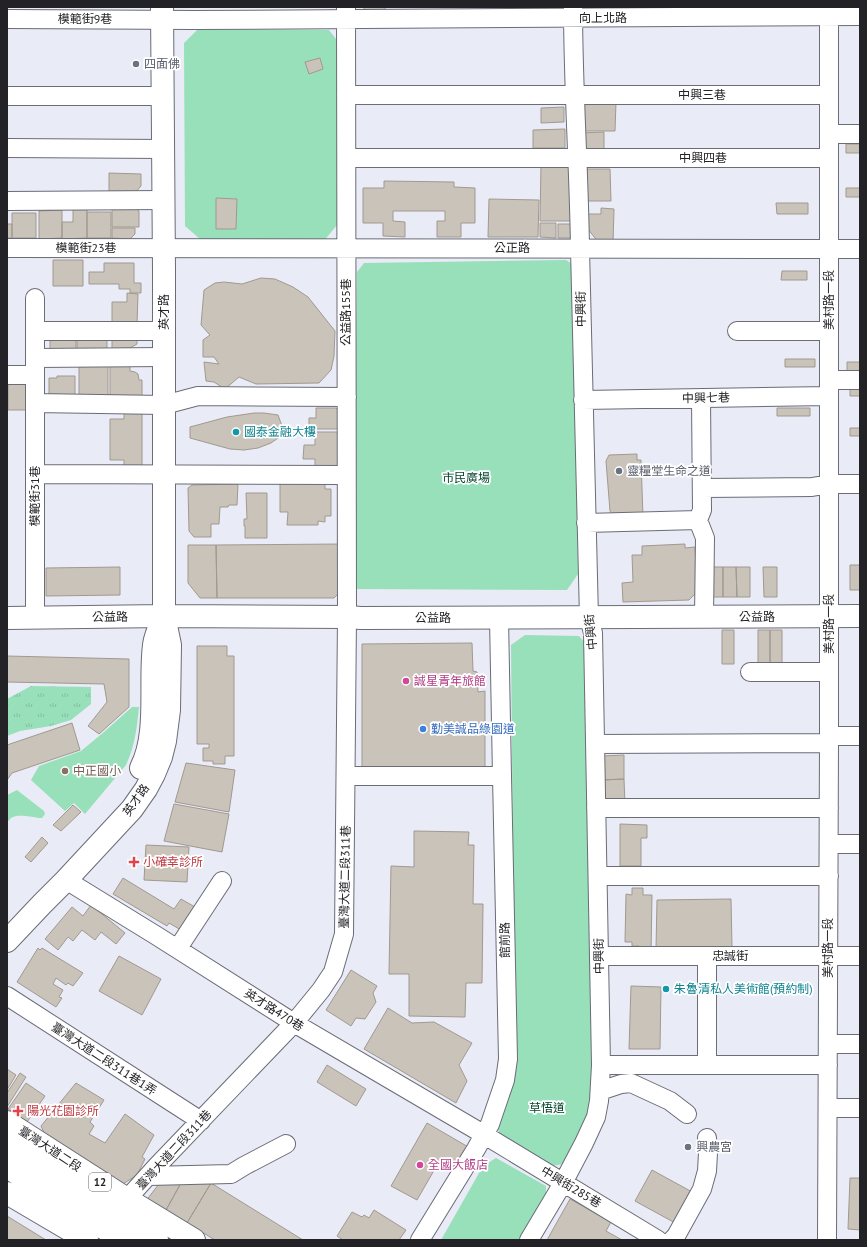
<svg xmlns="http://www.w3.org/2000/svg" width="867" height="1247" font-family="'PT Sans','Noto Sans TC',sans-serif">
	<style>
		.grass { fill: url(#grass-tufts) }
		.green { fill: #97e0ba }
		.building { fill: #cac3ba; stroke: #a19991 }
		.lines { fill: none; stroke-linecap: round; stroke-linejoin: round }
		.minor-casing { stroke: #6a6c76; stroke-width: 20 }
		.major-casing { stroke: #6a6c76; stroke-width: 24 }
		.minor { stroke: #fff; stroke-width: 18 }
		.major { stroke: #fff; stroke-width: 22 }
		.worship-dot { fill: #6b7280; stroke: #fff; stroke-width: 1.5 }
		.culture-dot { fill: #0f9aa8; stroke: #fff; stroke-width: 1.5 }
		.hotel-dot { fill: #d1479c; stroke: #fff; stroke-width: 1.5 }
		.shop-dot { fill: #3f7fe0; stroke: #fff; stroke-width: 1.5 }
		.education-dot { fill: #8d6e63; stroke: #fff; stroke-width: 1.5 }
		.health-dot { fill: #e0444e; stroke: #fff; stroke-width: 1.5 }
		.labels { text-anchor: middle; stroke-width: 3.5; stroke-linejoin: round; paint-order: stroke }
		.shield { fill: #fff; stroke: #656568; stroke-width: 1 }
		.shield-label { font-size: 11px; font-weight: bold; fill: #232327 }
		.street-label { font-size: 12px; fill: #232327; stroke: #fff }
		.worship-label { font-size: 12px; fill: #5b616d; stroke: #fff; text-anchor: start }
		.culture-label { font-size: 12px; fill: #0d838f; stroke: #fff; text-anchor: start }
		.park-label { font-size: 12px; fill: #03442b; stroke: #fff }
		.hotel-label { font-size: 12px; fill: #b23c85; stroke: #fff; text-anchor: start }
		.shop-label { font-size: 12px; fill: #366cbe; stroke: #fff; text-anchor: start }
		.education-label { font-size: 12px; fill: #785e54; stroke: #fff; text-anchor: start }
		.health-label { font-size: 12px; fill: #be3a42; stroke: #fff; text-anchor: start }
	</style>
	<defs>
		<pattern id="grass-tufts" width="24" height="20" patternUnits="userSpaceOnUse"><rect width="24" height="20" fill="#97e0ba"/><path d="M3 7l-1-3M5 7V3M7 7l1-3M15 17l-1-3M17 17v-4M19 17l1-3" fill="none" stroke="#82c0a0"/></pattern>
	</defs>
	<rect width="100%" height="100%" fill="#e9ebf6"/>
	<path class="grass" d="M31 686 91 687V704L71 720 51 726 20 731 7 736V699Z"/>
	<path class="green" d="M198 29 329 30 340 44 337 225 323 242 200 239 185 226 184 43Z
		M566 260 575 266 578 574 567 590 353 589 357 272 364 263Z
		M525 635 579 636 589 648 594 1082 591 1105 584 1125 564 1164 551 1166 500 1135 496 1124 515 1079 511 645Z
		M132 707H139C137 727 135 746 126 765L85 814 74 803 65 811 31 780 39 766 81 751 104 732Z
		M17 790 44 811 45 814 42 818C34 818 18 813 11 818 10 819 8 821 7 823V795Z
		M496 1158 546 1186V1201L523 1240H441L483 1166Z"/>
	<path class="building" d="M363 7H385V13H367Z
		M320 58 323 69 309 74 305 62Z
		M580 102H616L615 131H580Z
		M564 107V122L541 123V108Z
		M565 129V148H533V130Z
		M604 132V153L580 154V133Z
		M846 144H860V153H846Z
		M541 163H573L576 221H540Z
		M587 169H610L611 201H587Z
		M109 173 141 174V186L134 194 109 193Z
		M384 181 454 182V187L475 188V223H461V237H437V221H445V211H393V221L405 222V237L383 236V223H363V188H384Z
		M846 188H860V197H846Z
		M216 198 237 199 236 229H216Z
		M489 199 539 200 538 237H488Z
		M776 203H808V214H777Z
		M73 204H87V238L62 239V222H73Z
		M112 205H132L139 211V227H112Z
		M601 208 614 209 613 243 598 242 588 229V214H601Z
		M62 210V238L39 239V211Z
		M87 212H111V238H87Z
		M12 213H36V238H12Z
		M540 223H556V238L540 237Z
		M7 224H12V238H7Z
		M558 224H576V238H558Z
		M112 228H135V234L130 239 112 238Z
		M53 260H83V286H53Z
		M104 263H134V283H141V293H130V289H119V284H89V272H104Z
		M782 271H807V280H781Z
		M261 278 275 279 293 287 308 297 335 331 334 356 331 370 319 383 256 384 239 377 225 389 214 382 206 381 204 362 219 364 214 357H203V340L210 335 201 325 204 290 215 283 224 282 242 284Z
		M127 293 138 294 137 325H112V302H127Z
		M77 336H107V352H77Z
		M112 336H137V344L125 351H112Z
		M76 337V351H50V338Z
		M785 359H815V367H785Z
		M847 362H860V371H847Z
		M79 366H108V400H79Z
		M110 366H130V371L135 372 138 374 139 380H142V399H110Z
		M57 376H75V397H49V378H57Z
		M8 379H27V410H8Z
		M850 388H860V396H850Z
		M142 408V470H124V460H110V419H124V409Z
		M316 408H336L343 415V429H309V418H316Z
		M777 408H810V416H777Z
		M254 413H264L278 415 282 426 281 436 271 443 258 448 244 450 230 449 190 438V427L227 417Z
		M850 428H860V436H850Z
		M315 432H342V472H315V459H303L304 445H315Z
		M637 454V460H641L643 517 616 519 610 511 606 461 609 455Z
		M280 481 325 482V489H331V516H325V522L318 521V525H287L288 512H280Z
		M238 484 237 505H229L228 507H220L219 524H211V537H194L189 531 188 488 192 485Z
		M246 493H267V538H245V526H244V519H247Z
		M342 544V590L334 598H217L216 545Z
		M685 544V548L695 547 697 592 689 600 623 602 622 583 633 582 632 555H642V546Z
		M188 545H216L217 598H200L188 583Z
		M850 565H860V590H850Z
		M120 567V595L46 596V568Z
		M710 567H723V597H710Z
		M723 567H736L737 597H723Z
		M736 567H750V597H737Z
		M763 567H777V597H764Z
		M722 630H734V664H722Z
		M758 630H770V664H758Z
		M770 630H782V664H770Z
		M472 643 473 671 477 672 478 692 485 691V767H362V644Z
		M197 646H227V656H234V756H225V764H213V761H203V748H209V744H197Z
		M7 656 129 659V707L99 734 88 726 107 702 104 684 7 682Z
		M72 723 80 750 12 773 7 780V745Z
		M624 755V779L602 780 601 756Z
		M186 763 235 770 229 812 175 802Z
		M624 779 625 805H602V780Z
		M174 804 229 814 222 852 164 841Z
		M73 805 81 812 61 831 53 825Z
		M620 824 647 825V838H641V866H620Z
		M414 831 469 832 468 845H474L473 904H483L482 983H466L465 1017 409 1016V974H389L391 866 414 867Z
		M42 837 48 843 31 862 25 857Z
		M146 845 189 847 187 882 144 880Z
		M123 878 174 909 181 899 195 907 181 930 169 923 167 926 113 894Z
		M632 888H643V895H652L651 953H639V946H632V942H625L626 894 632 895Z
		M731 899 732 947 656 949 657 900Z
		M91 905 125 933 116 944 101 932 95 940 82 930 73 941 68 937 58 950 45 939 72 907 83 916Z
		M38 948 40 950 42 948 83 973 73 986 68 983 66 985 56 978 53 984 63 990 59 997 62 998 56 1007 17 982Z
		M119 956 161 979 142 1015 99 991Z
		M351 970 377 986 373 993 376 1002 365 1019 356 1018 351 1026 326 1010Z
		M631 986 661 987 660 1049H629Z
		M388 1008 412 1023 434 1022 472 1043 459 1065 467 1081 456 1103 364 1049Z
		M327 1065 366 1089 356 1106 317 1082Z
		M7 1069 16 1075 7 1090Z
		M20 1073 26 1077 7 1107V1093Z
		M26 1083 45 1096 27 1122 8 1109Z
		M76 1083 104 1100 90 1122 94 1126 89 1134 105 1143 125 1114 154 1135 142 1157 145 1159 137 1175 120 1186 45 1135 41 1126Z
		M427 1123 470 1148 458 1170 440 1160 417 1200 391 1186Z
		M652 1170 694 1193 677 1224 635 1201Z
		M850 1178H860V1230L848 1229Z
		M162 1180 182 1181 165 1212 145 1202Z
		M182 1181 211 1183 187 1223 165 1212Z
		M211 1183 303 1240H215L187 1223Z
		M570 1199 611 1222 606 1231 622 1240H547Z
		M374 1210 406 1230 399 1240H343L337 1236 352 1212 362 1217 364 1215 369 1218Z
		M7 1216 46 1240H7Z"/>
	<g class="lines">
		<g class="minor-casing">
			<path id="minor" d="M7 19 194 20 860 16
				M346 95H829
				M7 96H163
				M829 134H860
				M7 148 164 149
				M347 158H829
				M7 201 164 200
				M7 248 860 249
				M35 298V331
				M737 331H829
				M35 358 164 357
				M7 375H35
				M829 380H860
				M701 398 702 510 698 520 705 538 704 617
				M583 400 829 396
				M35 403 164 405 198 396 347 397
				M35 474 346 475
				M702 488 812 487 829 484H860
				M586 523 698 520
				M35 617V331H164
				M750 672H829
				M829 736H860
				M595 744 829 743
				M346 776H502
				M596 808H829
				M829 844H860
				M598 876H829
				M66 880 157 936 294 1023 473 1128 658 1240
				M178 948 222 881
				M599 956H860
				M707 956V1065
				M7 996 201 1121
				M828 1044H860
				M601 1065H828
				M600 1091 621 1084 631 1083 670 1101 687 1114
				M828 1108H860
				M149 1176 231 1174 244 1166 286 1144
				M118 1209 156 1167 294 1023 321 990 333 972 344 934 347 617 346 7
				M420 1240 476 1149 490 1124 505 1080 508 1059 502 776 499 618
				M529 1240 563 1183 584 1143 596 1117 599 1101 601 1065 593 633 589 618C586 495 583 372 580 249 579 169 573 88 573 7
				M672 1240 676 1236 702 1189 707 1171 708 1153 707 1138
				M827 1240 829 743V7"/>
		</g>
		<g class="major-casing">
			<path id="major" d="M7 618 164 616 347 617 361 618 860 616
				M141 768C159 733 149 683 154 645 155 636 160 625 164 616
				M7 941 42 904 66 880 132 809 146 789 154 774 161 757 165 741 169 710 170 645 164 616V269L162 7
				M7 1122 127 1199 194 1240
				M7 1144 114 1214 157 1240
				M7 1167 100 1226 124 1240
				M7 1193 87 1240"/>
		</g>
		<use href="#minor" class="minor"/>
		<use href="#major" class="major"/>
	</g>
	<g class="worship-dot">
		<circle cx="136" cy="64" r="4"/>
		<circle cx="619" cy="471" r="4"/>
		<circle cx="688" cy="1147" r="4"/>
	</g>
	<g class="culture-dot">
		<circle cx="236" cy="432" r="4"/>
		<circle cx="666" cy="989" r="4"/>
	</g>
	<g class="hotel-dot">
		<circle cx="406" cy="681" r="4"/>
		<circle cx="420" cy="1165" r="4"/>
	</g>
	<circle class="shop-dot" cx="423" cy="729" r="4"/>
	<circle class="education-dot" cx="65" cy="771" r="4"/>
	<g class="health-dot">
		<path d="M132 856h4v4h4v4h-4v4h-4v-4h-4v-4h4z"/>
		<path d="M16 1105h4v4h4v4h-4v4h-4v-4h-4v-4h4z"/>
	</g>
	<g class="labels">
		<rect class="shield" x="89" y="1173" width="22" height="18" rx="3"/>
		<g class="shield-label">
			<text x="100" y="1186">12</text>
		</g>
		<g class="street-label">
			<text x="603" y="22">向上北路</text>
			<text x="85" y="23">模範街9巷</text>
			<text x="702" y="99">中興三巷</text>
			<text x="703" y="162">中興四巷</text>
			<text x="86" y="252">模範街23巷</text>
			<text x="512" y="252">公正路</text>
			<text transform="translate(829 300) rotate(-90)" y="4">美村路一段</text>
			<text transform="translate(581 309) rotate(-91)" y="4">中興街</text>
			<text transform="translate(164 312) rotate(-90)" y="4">英才路</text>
			<text transform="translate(346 312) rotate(-90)" y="4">公益路155巷</text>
			<text transform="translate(706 398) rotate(-1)" y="4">中興七巷</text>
			<text transform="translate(35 496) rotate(-90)" y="4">模範街31巷</text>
			<text transform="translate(110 617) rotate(-1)" y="4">公益路</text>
			<text x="757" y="621">公益路</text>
			<text x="433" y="622">公益路</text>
			<text transform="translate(829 624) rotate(-90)" y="4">美村路一段</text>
			<text transform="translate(591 632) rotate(-96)" y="4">中興街</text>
			<text transform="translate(136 800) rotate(-55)" y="4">英才路</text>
			<text transform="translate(345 877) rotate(-89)" y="4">臺灣大道二段311巷</text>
			<text transform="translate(505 940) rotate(-91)" y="4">館前路</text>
			<text transform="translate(828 948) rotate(-90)" y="4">美村路一段</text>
			<text transform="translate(599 956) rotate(-91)" y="4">中興街</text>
			<text x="730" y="960">忠誠街</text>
			<text transform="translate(274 1010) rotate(32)" y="4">英才路470巷</text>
			<text transform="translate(104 1059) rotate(33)" y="4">臺灣大道二段311巷1弄</text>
			<text transform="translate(50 1149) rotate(33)" y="4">臺灣大道二段</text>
			<text transform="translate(174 1150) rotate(-47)" y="4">臺灣大道二段311巷</text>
			<text transform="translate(571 1187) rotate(31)" y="4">中興街285巷</text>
		</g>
		<g class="worship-label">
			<text x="144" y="68">四面佛</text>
			<text x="627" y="475">靈糧堂生命之道</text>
			<text x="696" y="1151">興農宮</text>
		</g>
		<g class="culture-label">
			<text x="244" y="436">國泰金融大樓</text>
			<text x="674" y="993">朱魯清私人美術館(預約制)</text>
		</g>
		<g class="park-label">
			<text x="466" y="482">市民廣場</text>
			<text x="547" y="1112">草悟道</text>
		</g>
		<g class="hotel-label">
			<text x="414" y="685">誠星青年旅館</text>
			<text x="428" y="1169">全國大飯店</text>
		</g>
		<g class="shop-label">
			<text x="431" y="733">勤美誠品綠園道</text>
		</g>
		<g class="education-label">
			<text x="73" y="775">中正國小</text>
		</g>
		<g class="health-label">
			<text x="143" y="866">小確幸診所</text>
			<text x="27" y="1115">陽光花園診所</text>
		</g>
	</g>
	<rect width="867" height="1247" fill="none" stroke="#232327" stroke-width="16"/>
</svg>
